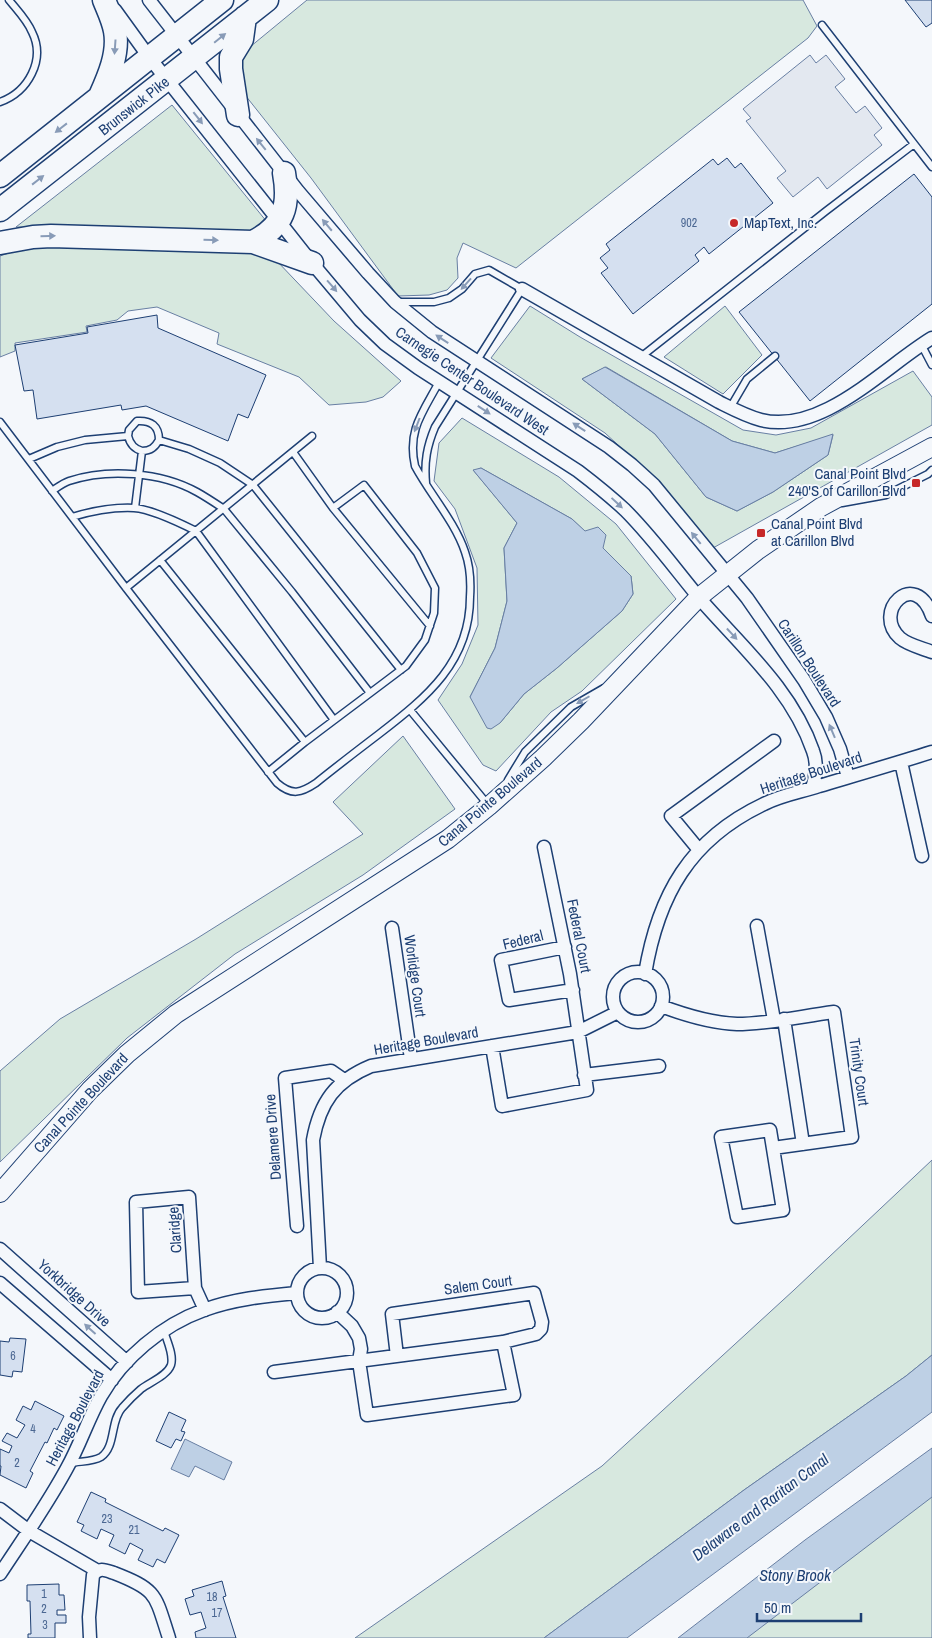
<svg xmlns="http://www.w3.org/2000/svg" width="932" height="1638" font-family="'Archivo Narrow',sans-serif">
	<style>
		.green { fill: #d7e8df; stroke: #687fa3; fill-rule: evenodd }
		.parking { fill: #e3e8f0; stroke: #687fa3 }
		.water { fill: #bed0e5; stroke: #687fa3 }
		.building { fill: #d5e0f0; stroke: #1d3f73 }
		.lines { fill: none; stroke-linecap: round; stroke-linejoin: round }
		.lane-casing { stroke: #1d3f73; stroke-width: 9 }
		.street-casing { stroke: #1d3f73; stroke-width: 15 }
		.secondary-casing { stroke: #1d3f73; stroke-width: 20 }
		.highway-casing { stroke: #1d3f73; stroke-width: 25 }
		.lane { stroke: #f4f7fb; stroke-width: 6 }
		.street { stroke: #f4f7fb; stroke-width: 12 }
		.secondary { stroke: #f4f7fb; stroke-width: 18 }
		.highway { stroke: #f4f7fb; stroke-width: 22 }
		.oneway { fill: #889bb7 }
		.poi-dot { fill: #c62828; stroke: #f4f7fb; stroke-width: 2 }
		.labels { text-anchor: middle; stroke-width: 4; stroke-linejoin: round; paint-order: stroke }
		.number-label { font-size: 12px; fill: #4b6792 }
		.street-label { font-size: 15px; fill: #1d3f73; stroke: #f4f7fb }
		.poi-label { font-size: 15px; fill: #1d3f73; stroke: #f4f7fb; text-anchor: start }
		.water-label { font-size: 16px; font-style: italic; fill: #1d3f73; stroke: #f4f7fb }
	</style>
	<rect width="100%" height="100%" fill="#f4f7fb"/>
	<path class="green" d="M307 0H803L817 26 808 38 516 268 463 243 457 258 458 278 447 290 429 295 398 296 311 178 245 95 239 56Z
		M172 105 267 222 255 232 16 227Z
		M26 247 247 251 275 259 334 321 401 381 383 397 366 402 329 405 299 377 217 344 219 333 157 307 128 311 117 320 86 326 87 332 15 343V351L0 357V256Z
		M530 306 580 337 743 430 776 435 811 428 913 371 932 397V425L713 548 656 480 605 433 491 358ZM606 367 732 441 775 453 833 435 828 455 773 492 737 511 706 497 655 434 582 379Z
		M725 306 762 355 723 394 664 357Z
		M462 418 559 477 616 524 676 599 582 691 551 712 496 771 483 765 438 700 462 664 478 625 477 568 455 509 434 481 439 443ZM481 468 572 519 631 576 633 594 622 611 557 668 524 694 500 723 470 697 495 648 507 601 504 548 517 523 474 471Z
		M403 736 455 809 363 875 235 954 127 1038 0 1162V1071L60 1019 196 939 363 834 333 802Z
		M932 1160V1355L906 1376 744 1490 544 1638H355L602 1466 794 1290Z
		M932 1473V1638H723Z"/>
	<path class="parking" d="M810 55 816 63 826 55 845 79 835 87 856 113 865 106 882 128 874 135 882 145 827 189 818 177 793 197 777 178 786 171 746 121 751 118 743 109Z"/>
	<path class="water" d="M605 367 732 441 775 453 833 434 828 455 773 492 737 511 706 497 655 434 582 379Z
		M481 468 572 519 585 531 598 527 606 535 603 548 631 576 633 594 622 611 557 668 524 694 500 723 491 729 487 728 470 697 495 648 507 601 504 548 517 523 473 470Z
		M932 1355V1412L627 1638H544L744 1490 906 1376Z
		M185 1439 232 1462 224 1480 195 1466 189 1477 171 1469Z
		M932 1448V1497L747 1638H678L805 1540Z"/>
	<path class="building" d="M905 0H932V23L926 27Z
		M727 158 735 168 741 163 773 203 709 254 704 247 695 255 699 261 633 314 601 273 608 268 600 258 610 250 606 244 713 159 718 165Z
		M914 174 932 197V304L810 401 739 312Z
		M157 315 158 328 266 375 248 418 238 414 228 441 146 406 122 410 121 405 37 419 33 390 24 391 15 345 88 333 87 327Z
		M10 1338 26 1339 22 1372 13 1371 12 1377 0 1375V1341L9 1342Z
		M35 1401 64 1416 57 1430 54 1428 47 1443 45 1442 30 1471 33 1473 26 1488 0 1475 1 1466H0V1449L9 1453 12 1446 2 1441 7 1433 17 1438 25 1425 16 1420 23 1406 31 1410Z
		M169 1412 186 1420 181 1431 185 1432 181 1441 176 1439 171 1448 156 1441Z
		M91 1492 106 1499 105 1502 163 1531 165 1528 179 1535 165 1563 157 1559 153 1567 138 1560 143 1550 130 1543 125 1554 109 1546 114 1535 101 1529 97 1539 81 1531 84 1525 77 1522Z
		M222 1581 226 1596 223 1597 236 1638H196L195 1632 206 1628 201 1612 190 1615 185 1599 194 1596 192 1590Z
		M59 1584V1595H64L65 1610H57V1615H66V1623H55V1638H28V1634H31L30 1601H27V1585Z"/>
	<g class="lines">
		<g class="lane-casing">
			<path id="lane" d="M822 25 932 167
				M0 102C28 92 46 60 32 32 27 20 17 10 9 0
				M399 302H434L449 298 462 289 475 274 489 270 522 289 435 427C427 446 424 462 426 483
				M921 344 932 365
				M642 356 826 211 914 144
				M730 408 747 379 775 356
				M0 422 126 588 277 783C292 796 301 793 316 783 337 766 358 750 379 734 427 697 470 662 470 597 471 582 470 566 465 552 455 522 430 494 415 466 407 430 423 412 439 382
				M128 436C130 444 134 449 142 451
				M29 459 57 447 85 440 128 436 129 430 137 421C151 420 159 426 159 440L189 449 220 463 253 485 401 670
				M52 491C58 487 63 483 69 481 108 468 161 472 197 492 206 497 215 503 224 509L292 592 370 693
				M842 503 886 495 928 474 932 470
				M135 508 142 451C151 451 155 447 159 440
				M333 508 430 626
				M72 517C92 511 113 507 134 508 151 509 180 523 196 531L334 720
				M160 560 305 742
				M126 588 312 436
				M410 710 489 806
				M268 772 305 742 406 666 425 640 434 613 435 588 417 553 364 485 333 508 293 452
				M508 780 525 752 571 707 604 688
				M71 1463C80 1461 93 1462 101 1457 116 1447 110 1421 122 1408 128 1401 134 1395 141 1389 150 1382 167 1376 171 1365 174 1355 167 1341 164 1331"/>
		</g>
		<g class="street-casing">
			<path id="street" d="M149 0 298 191 368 273 395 302 432 332 609 447 632 465 654 485 747 598 804 680 826 717 840 749 848 777
				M115 10 149 57 312 263 360 320 385 344 418 368 578 471C595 484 610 496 625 510 653 538 676 570 701 600 742 647 792 690 813 751 818 764 816 776 812 788
				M522 289 719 402C733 409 746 416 761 420 822 435 884 367 932 338
				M932 616C915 567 871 612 900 638 908 645 922 648 932 652
				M901 762 922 856
				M699 850 671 816 774 741
				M757 926 774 1020
				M392 928 411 1059
				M565 947 501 960 509 1000 573 990
				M613 997a25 25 0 1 1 50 0a25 25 0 1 1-50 0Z
				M645 974C658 895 690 839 764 804 781 795 801 792 819 786 856 775 894 764 932 752
				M661 1006C685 1015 711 1023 737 1024 769 1024 802 1016 834 1012L852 1137 773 1148
				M784 1019 803 1144
				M492 1046 502 1106 587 1090 570 974 544 847
				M584 1075 659 1066
				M770 1130 783 1210 737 1217 721 1137Z
				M189 1197 195 1288 138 1292 136 1202Z
				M297 1226 285 1078 331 1071 344 1080
				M0 1249 127 1362
				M320 1268 313 1140C320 1102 335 1081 371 1066L578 1032 618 1012
				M297 1293a25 25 0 1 1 50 0a25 25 0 1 1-50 0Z
				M0 1283 112 1380
				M195 1288 205 1310
				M337 1312 352 1326 359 1338 361 1349 359 1361 367 1415 514 1395 503 1342
				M274 1372 503 1342 536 1334 541 1329 542 1322 534 1293 392 1314 397 1356
				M0 1509 29 1531 96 1570
				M0 1574C23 1539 47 1505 67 1468 80 1445 88 1419 101 1396 123 1358 162 1325 204 1310 233 1299 265 1296 297 1293
				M90 1638 89 1617 93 1575C100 1567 105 1570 114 1573 158 1590 155 1595 169 1638"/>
		</g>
		<g class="secondary-casing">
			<path id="secondary" d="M0 1193 90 1090 127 1054 176 1014 448 839 489 806 543 758 581 721 699 597 758 550 821 507 932 447"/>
		</g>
		<g class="highway-casing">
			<path id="highway" d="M100 96C109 76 119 53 115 31 113 20 108 10 104 0
				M238 115 231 69V57L242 39 245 17
				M0 176 222 0
				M0 210 267 0
				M253 242C284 226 290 206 284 173
				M0 243 33 237 51 236 253 242 312 263"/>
		</g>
		<use href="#lane" class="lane"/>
		<use href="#street" class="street"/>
		<use href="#secondary" class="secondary"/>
		<use href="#highway" class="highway"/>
	</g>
	<defs><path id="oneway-solid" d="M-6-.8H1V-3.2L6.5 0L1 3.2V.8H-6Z" transform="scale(1.25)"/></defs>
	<g class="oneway">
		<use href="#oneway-solid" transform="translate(220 38) rotate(-39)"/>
		<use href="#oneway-solid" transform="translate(115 47) rotate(94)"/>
		<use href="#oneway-solid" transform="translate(198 118) rotate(52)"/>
		<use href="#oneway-solid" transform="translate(61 128) rotate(142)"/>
		<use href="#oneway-solid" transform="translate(261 144) rotate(-129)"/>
		<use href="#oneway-solid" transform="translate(38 180) rotate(-38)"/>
		<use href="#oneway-solid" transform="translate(327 225) rotate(-130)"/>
		<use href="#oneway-solid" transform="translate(48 236) rotate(-1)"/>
		<use href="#oneway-solid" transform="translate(211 240) rotate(2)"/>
		<use href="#oneway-solid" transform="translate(466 284) rotate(132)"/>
		<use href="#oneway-solid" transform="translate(332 286) rotate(49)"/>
		<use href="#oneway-solid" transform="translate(442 339) rotate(-147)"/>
		<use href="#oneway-solid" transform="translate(484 410) rotate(33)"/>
		<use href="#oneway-solid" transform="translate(417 425) rotate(111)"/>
		<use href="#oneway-solid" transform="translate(579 427) rotate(-147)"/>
		<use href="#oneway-solid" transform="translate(617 503) rotate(43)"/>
		<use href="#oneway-solid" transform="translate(696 538) rotate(-129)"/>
		<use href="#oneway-solid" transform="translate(732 634) rotate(47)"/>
		<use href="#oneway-solid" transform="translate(583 700) rotate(150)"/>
		<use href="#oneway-solid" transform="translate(832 731) rotate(-113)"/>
		<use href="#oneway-solid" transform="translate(90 1329) rotate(-138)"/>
	</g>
	<g class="poi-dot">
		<circle cx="734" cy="223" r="5"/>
		<rect x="911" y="478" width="10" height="10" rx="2.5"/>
		<rect x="756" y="528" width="10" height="10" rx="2.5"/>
	</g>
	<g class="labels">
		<g class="number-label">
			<text x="689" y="227">902</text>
			<text x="13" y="1360">6</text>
			<text x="33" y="1433">4</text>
			<text x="17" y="1467">2</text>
			<text x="107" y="1523">23</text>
			<text x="134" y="1534">21</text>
			<text x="44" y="1598">1</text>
			<text x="212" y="1601">18</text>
			<text x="44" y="1613">2</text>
			<text x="217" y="1617">17</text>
			<text x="45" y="1629">3</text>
		</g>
		<g class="street-label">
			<text transform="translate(134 106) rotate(-38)" y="5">Brunswick Pike</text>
			<text transform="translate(472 381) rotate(34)" y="5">Carnegie Center Boulevard West</text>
			<text transform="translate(809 663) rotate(57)" y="5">Carillon Boulevard</text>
			<text transform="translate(811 773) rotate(-18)" y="5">Heritage Boulevard</text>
			<text transform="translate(490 802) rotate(-40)" y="5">Canal Pointe Boulevard</text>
			<text transform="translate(579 936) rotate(79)" y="5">Federal Court</text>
			<text transform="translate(523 940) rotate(-14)" y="5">Federal</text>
			<text transform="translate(415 976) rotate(82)" y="5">Worlidge Court</text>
			<text transform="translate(426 1041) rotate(-10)" y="5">Heritage Boulevard</text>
			<text transform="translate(859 1072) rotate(82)" y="5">Trinity Court</text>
			<text transform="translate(81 1103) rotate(-47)" y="5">Canal Pointe Boulevard</text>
			<text transform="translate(273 1137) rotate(-94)" y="5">Delamere Drive</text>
			<text transform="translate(175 1230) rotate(-94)" y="5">Claridge</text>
			<text transform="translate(478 1285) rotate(-8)" y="5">Salem Court</text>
			<text transform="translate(74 1293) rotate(42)" y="5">Yorkbridge Drive</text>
			<text transform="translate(75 1418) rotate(-62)" y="5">Heritage Boulevard</text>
		</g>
		<g class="poi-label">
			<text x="744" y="228">MapText, Inc.</text>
			<text x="906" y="479" text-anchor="end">Canal Point Blvd<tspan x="906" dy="17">240'S of Carillon Blvd</tspan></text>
			<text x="771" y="529">Canal Point Blvd<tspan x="771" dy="17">at Carillon Blvd</tspan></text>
		</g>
		<g class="water-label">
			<text transform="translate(760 1507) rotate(-37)" y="6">Delaware and Raritan Canal</text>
			<text x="795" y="1581">Stony Brook</text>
		</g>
	</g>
	<path d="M757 1613v8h104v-8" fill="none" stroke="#1d3f73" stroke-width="2.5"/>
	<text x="764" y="1613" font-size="15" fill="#1d3f73" stroke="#f4f7fb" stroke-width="4" paint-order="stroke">50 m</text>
</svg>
